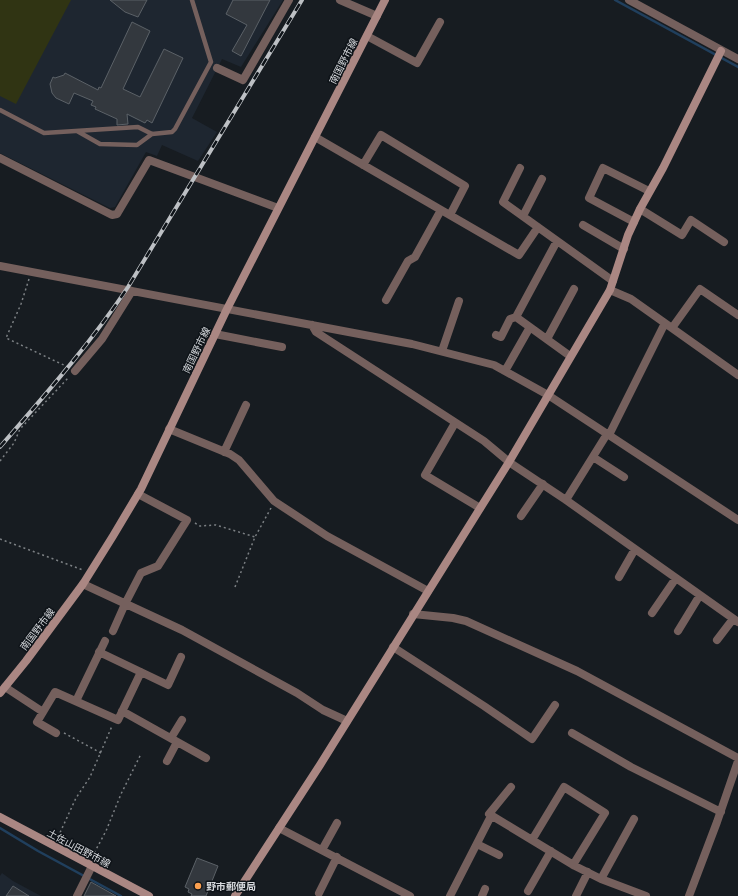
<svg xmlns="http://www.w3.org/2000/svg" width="738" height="896" font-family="Poppins,'Noto Sans JP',sans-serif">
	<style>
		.built { fill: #1e2630 }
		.green { fill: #303413 }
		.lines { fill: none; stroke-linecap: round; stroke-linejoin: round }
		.stream { stroke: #203f5d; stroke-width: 2.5 }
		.building { fill: #33383e; stroke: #5b6167 }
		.path { stroke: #7c8084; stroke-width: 1.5; stroke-dasharray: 2 3; stroke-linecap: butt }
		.lane { stroke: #75605d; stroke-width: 4.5 }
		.street { stroke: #75605d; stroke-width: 8 }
		.secondary { stroke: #aa8783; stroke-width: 8 }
		.rail-casing { stroke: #bdc0c4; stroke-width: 4 }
		.rail { stroke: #0e1318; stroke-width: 2.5; stroke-dasharray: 8; stroke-linecap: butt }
		.poi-dot { fill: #fa9f4f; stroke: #0e1318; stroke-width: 1.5 }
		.labels { text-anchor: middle; stroke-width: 3; stroke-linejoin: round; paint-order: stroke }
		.street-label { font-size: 10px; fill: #d4d7db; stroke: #0e1318 }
		.poi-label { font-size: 10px; font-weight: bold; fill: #d4d7db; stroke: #0e1318; text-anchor: start }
	</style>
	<rect width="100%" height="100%" fill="#171c21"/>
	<path class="built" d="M0 0H283L241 67 222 59 192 118 217 132 198 161 162 145 157 156 146 152 115 207 110 208 0 153Z
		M2 873 13 881 41 896H0V876Z"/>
	<path class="green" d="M0 0H71L16 104 0 96Z"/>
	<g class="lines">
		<path class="stream" d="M615 0 738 67
			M0 828 38 851 121 896"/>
	</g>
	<path class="building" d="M110 0H147L138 17 125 12Z
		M233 0H270L241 56 232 51 247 25 226 14Z
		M132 22 150 31 123 89 140 97 164 49 183 58 152 123 147 120 145 123 127 114 128 124 117 125V119L95 109 96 107 91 105 93 101 74 93 69 104 56 98 52 93 50 84 53 77 55 78 64 75 65 73 98 90 99 87 101 88Z
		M197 858 218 866 206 896H191L192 894 188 892 189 889 185 887Z
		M91 882 116 896H84Z
		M13 886 29 896H6Z"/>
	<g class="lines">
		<path class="path" d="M29 279 21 304 6 338 68 367
			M0 461 14 443 20 429 69 377
			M195 523 200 526 216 525 255 537
			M0 539 83 570
			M235 587 255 537 271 508
			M64 733 101 753
			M58 837 76 798 90 777 112 726
			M92 857 106 831 121 794 141 754"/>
		<path class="lane" d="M0 110 44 133 138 127 152 134 172 132 175 129 211 62 192 0
			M77 131 100 144 137 145 152 134"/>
		<path class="street" d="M340 0 377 16
			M629 0 738 59
			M367 36 417 63 440 22
			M217 68 243 80 289 0
			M315 137 519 255 538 227
			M0 158 112 215 117 214 149 160 278 208
			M363 165 381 135 465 186 450 215
			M520 168 503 202 613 281
			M640 209 682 235 691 220 724 242
			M523 216 542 179
			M634 222 589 198 603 168 649 191
			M583 225 624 249
			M557 241 516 317 570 356
			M0 266 412 344 494 365 548 395 738 520
			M610 290 631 299 738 375
			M386 300 408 261 415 257 441 210
			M312 325 316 332 484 441 509 462 566 500 738 622
			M672 328 700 289 738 315
			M215 334 282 347
			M496 335 501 337 510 319 516 317
			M547 339 574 289
			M442 351 459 301
			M75 371 102 339 132 291
			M505 371 530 327
			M455 423 425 475 480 508
			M169 429 230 454 239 460 274 501 327 536 428 591
			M609 435 665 323
			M224 452 246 405
			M593 457 624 477
			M566 500 607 434
			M521 516 543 484
			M619 577 635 549
			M83 584 182 630 297 693 323 710 347 721
			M652 613 676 578
			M413 614 453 618 466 621 577 671 738 758
			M113 631 125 604 141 573 158 566 187 520 138 494
			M678 631 700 595
			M717 640 733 619
			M393 647 484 706 532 739 555 705
			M99 652 168 685 181 657
			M5 687 43 712
			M76 701 105 641
			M122 711 206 758
			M56 733 37 722 55 692 118 720 141 672
			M572 733 631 767 721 812
			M171 738 182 720
			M167 761 177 742
			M511 787 489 814 575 866 601 879 646 896
			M279 828 410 896
			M532 840 564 787 605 813 573 865
			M477 844 499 855
			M322 850 337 823
			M601 879 634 819
			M528 891 551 851
			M319 893 337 857
			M77 896 92 866
			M450 896 491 816
			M482 896 485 889
			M576 896 588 872
			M689 896 717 822 738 761"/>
		<path class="secondary" d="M0 693 26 661 83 584 113 536 141 489 227 309 385 0
			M0 817 149 896
			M235 896 320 765 509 462 610 290 628 235 640 209 663 168 721 51"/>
		<g class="rail-casing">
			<path id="rail" d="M0 447C45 395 90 344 128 287L302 0"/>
		</g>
		<use href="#rail" class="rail"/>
	</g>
	<circle class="poi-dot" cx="198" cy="886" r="4"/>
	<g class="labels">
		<g class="street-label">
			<text transform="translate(343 61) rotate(-63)" y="4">南国野市線</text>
			<text transform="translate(196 350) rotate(-64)" y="4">南国野市線</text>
			<text transform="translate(37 629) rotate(-53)" y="4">南国野市線</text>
			<text transform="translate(79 848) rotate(28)" y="4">土佐山田野市線</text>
		</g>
		<g class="poi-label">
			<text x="206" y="890">野市郵便局</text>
		</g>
	</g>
</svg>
